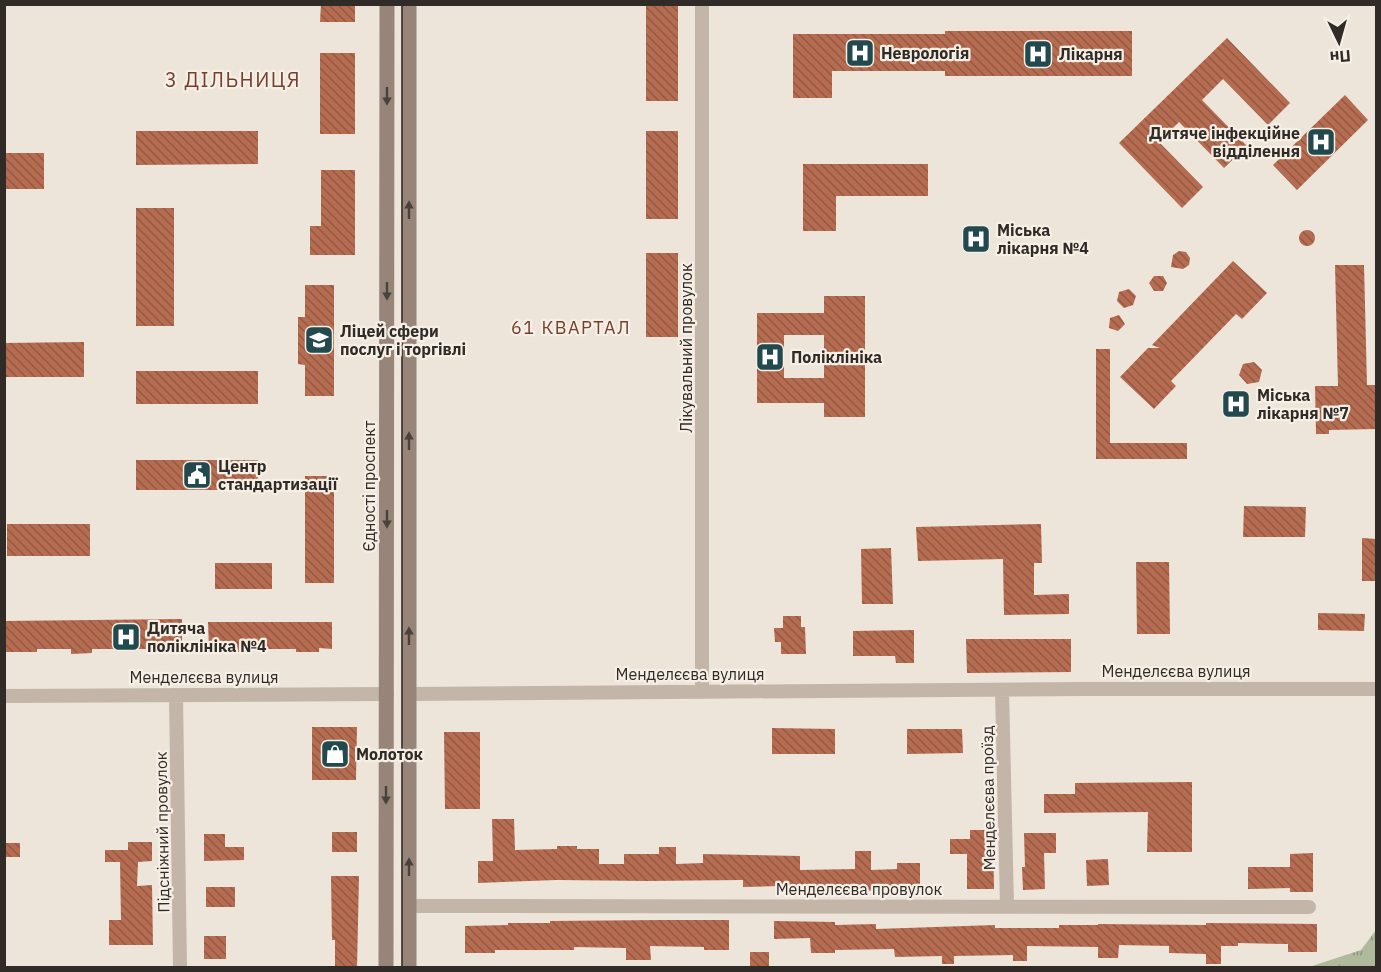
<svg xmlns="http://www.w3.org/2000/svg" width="1381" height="972" font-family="'IBM Plex Sans',sans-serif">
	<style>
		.grass { fill: url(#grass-tufts) }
		.building { fill: url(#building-back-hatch); fill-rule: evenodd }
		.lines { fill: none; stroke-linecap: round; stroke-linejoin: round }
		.street { stroke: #c3b5a8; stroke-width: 14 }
		.secondary { stroke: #97857a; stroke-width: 15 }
		.tram { stroke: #312b27; stroke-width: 1.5 }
		.oneway { fill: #4a423c }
		.labels { text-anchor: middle; stroke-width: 4.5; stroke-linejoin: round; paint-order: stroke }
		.poi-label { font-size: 16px; font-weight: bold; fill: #312b27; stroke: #f6efe6; text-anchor: start }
		.street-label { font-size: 16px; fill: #312b27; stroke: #f6efe6 }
		.neighbourhood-label { font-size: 18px; letter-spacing: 1.5px; fill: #753f2b; stroke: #f6efe6 }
		.quarter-label { font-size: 20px; letter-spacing: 1.5px; fill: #753f2b; stroke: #f6efe6 }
	</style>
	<defs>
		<pattern id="grass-tufts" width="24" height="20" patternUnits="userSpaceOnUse" patternTransform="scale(1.5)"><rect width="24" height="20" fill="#afba9c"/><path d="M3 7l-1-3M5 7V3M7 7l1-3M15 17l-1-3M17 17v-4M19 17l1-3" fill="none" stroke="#8f977f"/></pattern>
		<pattern id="building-back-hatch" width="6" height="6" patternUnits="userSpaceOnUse" patternTransform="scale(1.5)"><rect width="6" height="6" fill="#b56c51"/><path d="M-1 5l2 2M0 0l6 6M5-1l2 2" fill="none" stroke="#945943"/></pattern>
	</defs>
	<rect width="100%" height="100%" fill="#ede5da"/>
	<path class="grass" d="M1376 930V967H1309L1361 950Z"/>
	<path class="building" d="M321 4H355V22H320Z
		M646 4H678V101H646Z
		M945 31H1132V76H945V71H832V98H793V34H945Z
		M1227 38 1290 103 1268 125 1223 79 1202 100 1247 146 1224 168 1179 122 1159 142 1203 187 1182 208 1119 143Z
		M320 53H355V134H320Z
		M1345 95 1368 120 1297 190 1273 165Z
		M136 131H258V164L136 165Z
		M646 131H678V219H646Z
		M4 153H44V189H4Z
		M803 164H928V196H836V231H803Z
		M321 170H355V255H310V226H321Z
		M136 208H174V326H136Z
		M1299 238a8 8 0 1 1 16 0a8 8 0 1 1-16 0Z
		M1179 251 1186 252 1190 258 1189 265 1183 269 1171 267 1173 255Z
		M646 253H678V337H646Z
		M1233 261 1267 293 1242 319 1236 314 1171 381 1176 386 1154 409 1120 377 1148 348H1160L1152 345Z
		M1335 265H1364L1367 385H1377V429L1329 430V434H1316L1315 386H1338Z
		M1154 276H1163L1167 283 1163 291H1154L1149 283Z
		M305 285H334V396H305V365L298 364V317H305Z
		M1129 289 1136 296 1133 305 1124 308 1117 301 1119 292Z
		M824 296H865V417H824V403H757V313H824ZM784 335H824V378H784Z
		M1119 315 1125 324 1118 331 1109 328 1110 318Z
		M84 342V377H4V343Z
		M1096 349H1110V443H1187V459H1096Z
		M1254 362 1262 370 1259 382 1247 384 1239 375 1243 364Z
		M136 371H258V404H136Z
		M136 460H258V490H136Z
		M305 476H334V583H305Z
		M1244 506 1306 507 1305 537H1243Z
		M7 524H90V556H7Z
		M1041 524 1042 563H1034V595L1069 594V614L1004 615 1003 559 918 561 916 527Z
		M1362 538 1377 539V581H1362Z
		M891 548 893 604H862L861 549Z
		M1136 562H1169L1170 634H1137Z
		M215 563H272V589H215Z
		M1318 613 1365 614 1364 631 1318 630Z
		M783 616H801V627H805L806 654H781V642H775L774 628H783Z
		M182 619V648L168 649V652L147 653V649H92V653L71 654V649H37V652H4V621Z
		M208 622H332V649L319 648V652H296V649H241V652H223V649H209Z
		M914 630V663H896L895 656H853V631Z
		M966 639H1071V672L967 673Z
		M312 727H357L356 780H312Z
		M772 728 835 729V754H772Z
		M907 729H962L963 753 907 754Z
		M444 732H480V809H445Z
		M1192 782V852H1147L1148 812 1044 813V794H1075V783Z
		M492 819H514L515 850 557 849V846H577V849H599V864H624V854H659V847H676V864L703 863V854L800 856V870L855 869V851H871V870L897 869V863H920V889L856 891V889H779V886L743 887V880L647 881 557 880 478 883V861H493Z
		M970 830H993L994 889H967V854H950V839H970Z
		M332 832H357V852H332Z
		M1024 833H1056V853H1044L1045 889 1023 890 1022 867H1025Z
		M204 834H225V847H244V860L204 861Z
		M128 842H152V861L138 862 137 886 152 885 153 945H109V920H121L120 862H105V850H128Z
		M4 843H20V857H4Z
		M1313 853V892H1290V888L1248 889V867H1290V854Z
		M1108 859 1109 885 1087 886 1086 860Z
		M331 876H359L357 968H335V940H332Z
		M206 887H235V907H206Z
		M661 920H729V950H704V947L650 946 651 960H626V948L574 947V950H495V953H465V926L508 925V923H550V921Z
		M774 921 835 922V925L876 924V929L995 925V928H1059V925H1098V924L1206 925V923L1317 924V952H1288V944L1238 943V946H1221V964H1206V954L1169 953V946L1119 945 1118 958H1098V947L1027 946V961H1013V955L954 956V964H942V956L895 957 894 949 835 950V953H811L810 938 774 939Z
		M204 936H226V959H204Z
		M750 952H769V968H750Z"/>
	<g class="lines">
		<path class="street" d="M702 4V692
			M1002 690 1007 906
			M409 694 1083 689H1376
			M176 695 180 968
			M4 696 387 694
			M409 906 1309 907"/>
		<path class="secondary" d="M386 968 387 4
			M409 968V4"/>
		<path class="tram" d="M402 4V968"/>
	</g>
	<defs><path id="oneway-solid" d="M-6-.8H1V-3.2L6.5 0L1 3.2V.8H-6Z" transform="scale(1.5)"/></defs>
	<g class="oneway">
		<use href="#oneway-solid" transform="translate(387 96) rotate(90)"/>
		<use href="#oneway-solid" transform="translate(409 210) rotate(-90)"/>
		<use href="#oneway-solid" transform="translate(387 291) rotate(90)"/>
		<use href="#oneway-solid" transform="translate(409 441) rotate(-90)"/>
		<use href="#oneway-solid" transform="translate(387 519) rotate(90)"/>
		<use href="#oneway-solid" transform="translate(409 636) rotate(-90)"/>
		<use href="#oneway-solid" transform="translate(386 795) rotate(90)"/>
		<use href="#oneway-solid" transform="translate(409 867) rotate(-90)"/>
	</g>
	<defs>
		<g id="hospital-square" transform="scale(1.5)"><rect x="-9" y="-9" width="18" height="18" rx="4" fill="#22494d" stroke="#f6efe6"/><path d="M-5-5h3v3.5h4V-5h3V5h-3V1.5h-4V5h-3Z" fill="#fff"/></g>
		<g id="university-square" transform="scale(1.5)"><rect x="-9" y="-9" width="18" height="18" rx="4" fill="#22494d" stroke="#f6efe6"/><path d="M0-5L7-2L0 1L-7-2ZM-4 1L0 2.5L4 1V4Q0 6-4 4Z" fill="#fff"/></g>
		<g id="civic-square" transform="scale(1.5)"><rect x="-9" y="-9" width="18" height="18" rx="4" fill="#22494d" stroke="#f6efe6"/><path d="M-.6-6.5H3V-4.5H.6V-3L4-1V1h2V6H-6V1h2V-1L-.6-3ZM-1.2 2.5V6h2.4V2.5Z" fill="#fff"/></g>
		<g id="shop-square" transform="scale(1.5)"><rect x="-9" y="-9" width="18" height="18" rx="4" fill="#22494d" stroke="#f6efe6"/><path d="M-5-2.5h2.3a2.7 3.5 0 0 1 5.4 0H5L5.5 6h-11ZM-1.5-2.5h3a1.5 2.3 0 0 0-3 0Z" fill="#fff"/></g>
	</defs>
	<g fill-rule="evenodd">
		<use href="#hospital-square" x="860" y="53"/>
		<use href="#hospital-square" x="1038" y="54"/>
		<use href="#hospital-square" x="1321" y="142"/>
		<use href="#hospital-square" x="976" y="239"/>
		<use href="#university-square" x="319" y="340"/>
		<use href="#hospital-square" x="770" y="357"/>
		<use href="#hospital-square" x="1236" y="404"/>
		<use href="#civic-square" x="197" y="475"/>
		<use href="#hospital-square" x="126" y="637"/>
		<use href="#shop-square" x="335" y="754"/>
	</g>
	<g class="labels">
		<g class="poi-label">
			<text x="881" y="59">Неврологія</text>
			<text x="1059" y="60">Лікарня</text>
			<text x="1300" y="139" text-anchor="end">Дитяче інфекційне<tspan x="1300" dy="18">відділення</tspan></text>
			<text x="997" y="236">Міська<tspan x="997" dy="18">лікарня №4</tspan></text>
			<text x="340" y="337">Ліцей сфери<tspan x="340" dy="18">послуг і торгівлі</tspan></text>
			<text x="791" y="363">Поліклініка</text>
			<text x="1257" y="401">Міська<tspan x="1257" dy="18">лікарня №7</tspan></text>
			<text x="218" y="472">Центр<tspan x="218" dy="18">стандартизації</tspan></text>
			<text x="147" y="634">Дитяча<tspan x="147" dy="18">поліклініка №4</tspan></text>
			<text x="356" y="760">Молоток</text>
		</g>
		<g class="street-label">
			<text transform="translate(686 348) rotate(-90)" y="6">Лікувальний провулок</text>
			<text transform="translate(369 486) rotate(-90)" y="6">Єдності проспект</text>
			<text x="1176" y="677">Менделєєва вулиця</text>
			<text x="690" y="680">Менделєєва вулиця</text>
			<text x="204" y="683">Менделєєва вулиця</text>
			<text transform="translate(988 798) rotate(-91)" y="6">Менделєєва проїзд</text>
			<text transform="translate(162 832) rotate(-91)" y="6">Підсніжний провулок</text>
			<text x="859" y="895">Менделєєва провулок</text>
		</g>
		<g class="neighbourhood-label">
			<text x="571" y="334">61 КВАРТАЛ</text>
		</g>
		<g class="quarter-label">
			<text x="233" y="87">3 ДІЛЬНИЦЯ</text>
		</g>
	</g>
	<rect width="1381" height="972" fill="none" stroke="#312b27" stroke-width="12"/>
	<g transform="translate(1339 42) rotate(175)" stroke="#f6efe6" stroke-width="4.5" paint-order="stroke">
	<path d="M0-4.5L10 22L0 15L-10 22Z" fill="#312b27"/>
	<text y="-9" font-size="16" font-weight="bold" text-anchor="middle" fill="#312b27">Пн</text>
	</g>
</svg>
